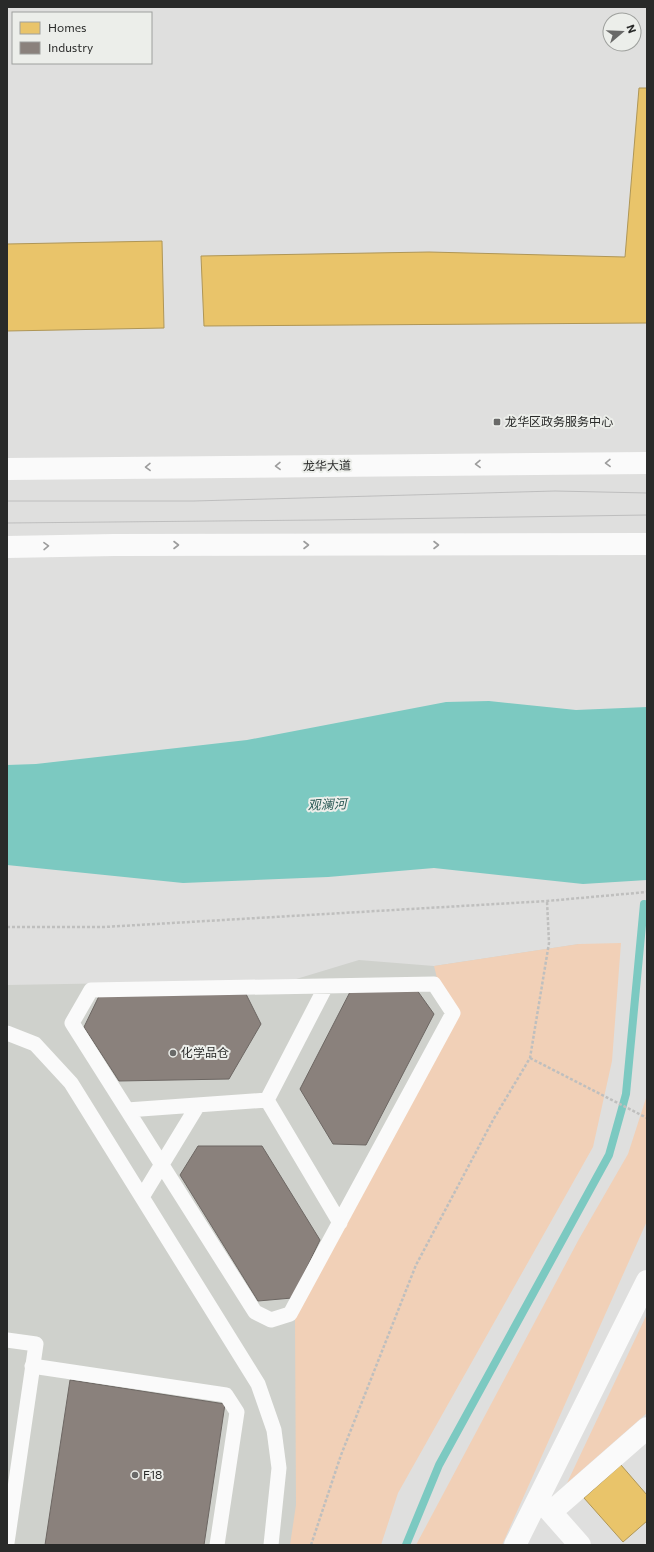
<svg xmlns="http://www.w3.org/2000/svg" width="654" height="1552" font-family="Commissioner,'Noto Sans SC',sans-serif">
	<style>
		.built { fill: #cfd1cc }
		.green { fill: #f1d0b7 }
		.water { fill: #7cc9c1 }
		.homes { fill: #e9c46a; stroke: #af9656 }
		.industry { fill: #8a817c; stroke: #6d6763 }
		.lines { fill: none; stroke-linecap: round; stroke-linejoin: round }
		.stream { stroke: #7cc9c1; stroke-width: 8 }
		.path { stroke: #bfbfbe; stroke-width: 2.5; stroke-dasharray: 3 2; stroke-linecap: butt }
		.lane { stroke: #fafafa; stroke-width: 15 }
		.street { stroke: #fafafa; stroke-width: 22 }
		.primary { stroke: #fafafa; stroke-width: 22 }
		.tram { stroke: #bebebe; stroke-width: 1 }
		.oneway { stroke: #9c9c9c }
		.poi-dot { fill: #696968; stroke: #eceeea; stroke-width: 1.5 }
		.labels { text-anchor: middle; stroke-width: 4; stroke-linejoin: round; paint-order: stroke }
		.poi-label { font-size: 12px; fill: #292a29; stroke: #eceeea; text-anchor: start }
		.street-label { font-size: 12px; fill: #292a29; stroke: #eceeea }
		.water-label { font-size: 13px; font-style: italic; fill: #295854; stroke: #eceeea }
	</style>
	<rect width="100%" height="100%" fill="#dfdfde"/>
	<path class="built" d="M579 944 578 1017 336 1545H7V985L293 980 359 960 434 966Z"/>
	<path class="green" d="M621 943 612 1061 593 1147 398 1493 381 1545H290L296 1505 295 1319 459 1013 437 978 434 966 579 944Z
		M647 1095V1221L502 1545H416L579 1239 628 1154Z
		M647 1314V1413L567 1483Z"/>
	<path class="water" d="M489 701 576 710 647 707V880L583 884 434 868 328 877 183 883 7 865V765L36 764 247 740 446 702Z"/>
	<path class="homes" d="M639 88H647V323L204 326 201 256 429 252 625 257Z
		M162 241 164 328 7 331V244Z
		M621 1465 647 1495V1521L623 1542 584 1498Z"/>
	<path class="industry" d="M414 986 434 1014 366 1145 333 1144 300 1089 351 990Z
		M246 994 261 1024 229 1079 119 1081 84 1027 99 996Z
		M198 1146H262L320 1240 292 1298 258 1301 180 1175Z
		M70 1380 225 1404 204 1545H45Z"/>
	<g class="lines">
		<path class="stream" d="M406 1545 439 1465 609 1155 626 1094 644 904"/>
		<path class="path" d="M7 927H104L547 901 647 892
			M530 1058 647 1118
			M311 1545 341 1455 416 1265 493 1120 530 1058 549 943 547 901"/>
		<path class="lane" d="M434 984 453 1013 290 1314 271 1320 255 1312 72 1023 91 990Z
			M7 1033 35 1044 71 1083 258 1384 274 1430 279 1468 271 1545
			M267 1100 340 1223
			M267 1100 326 986
			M127 1110 267 1100
			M142 1197 198 1105
			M7 1340 36 1344 7 1543
			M32 1366 226 1395 237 1412 217 1545"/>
		<path class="street" d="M542 1502 580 1545
			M551 1512 647 1428
			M515 1545 647 1281"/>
		<path class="primary" d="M7 469 647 463
			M7 547 114 545 647 544"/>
		<path class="tram" d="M7 501H194L555 491 647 493
			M7 523 320 520 647 515"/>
	</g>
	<defs><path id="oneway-chevron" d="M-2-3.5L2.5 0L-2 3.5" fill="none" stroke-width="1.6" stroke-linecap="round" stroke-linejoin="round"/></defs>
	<g class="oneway">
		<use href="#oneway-chevron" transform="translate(608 463) rotate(179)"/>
		<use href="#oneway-chevron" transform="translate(478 464) rotate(179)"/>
		<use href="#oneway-chevron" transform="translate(278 466) rotate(179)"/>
		<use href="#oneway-chevron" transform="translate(148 467) rotate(179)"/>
		<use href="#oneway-chevron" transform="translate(176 545)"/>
		<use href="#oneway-chevron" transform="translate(306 545)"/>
		<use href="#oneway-chevron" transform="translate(436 545)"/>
		<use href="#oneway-chevron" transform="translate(46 546) rotate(-1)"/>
	</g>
	<g class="poi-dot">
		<rect x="493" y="418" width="8" height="8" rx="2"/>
		<circle cx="173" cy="1053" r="4"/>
		<circle cx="135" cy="1475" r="4"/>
	</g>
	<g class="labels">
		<g class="poi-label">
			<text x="505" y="426">龙华区政务服务中心</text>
			<text x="181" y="1057">化学品仓</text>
			<text x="143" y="1479">F18</text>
		</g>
		<g class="street-label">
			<text transform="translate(327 466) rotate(-1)" y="4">龙华大道</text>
		</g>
		<g class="water-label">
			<text transform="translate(327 804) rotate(-2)" y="5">观澜河</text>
		</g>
	</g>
	<rect width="654" height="1552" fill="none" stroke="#292a29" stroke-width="16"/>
	<rect x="12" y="12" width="140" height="52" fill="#eceeea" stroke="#9ea09d"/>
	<rect x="20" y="22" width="20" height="12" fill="#e9c46a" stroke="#9ea09d"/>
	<text x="48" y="32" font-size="12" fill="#292a29">Homes</text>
	<rect x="20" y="42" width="20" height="12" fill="#8a817c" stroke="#9ea09d"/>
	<text x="48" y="52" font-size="12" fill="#292a29">Industry</text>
	<g transform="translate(622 32) rotate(71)"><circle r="19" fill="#eceeea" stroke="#9ea09d"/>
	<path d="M0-3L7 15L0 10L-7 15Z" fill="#696968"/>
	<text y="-6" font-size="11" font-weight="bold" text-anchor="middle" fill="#292a29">N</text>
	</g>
</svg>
